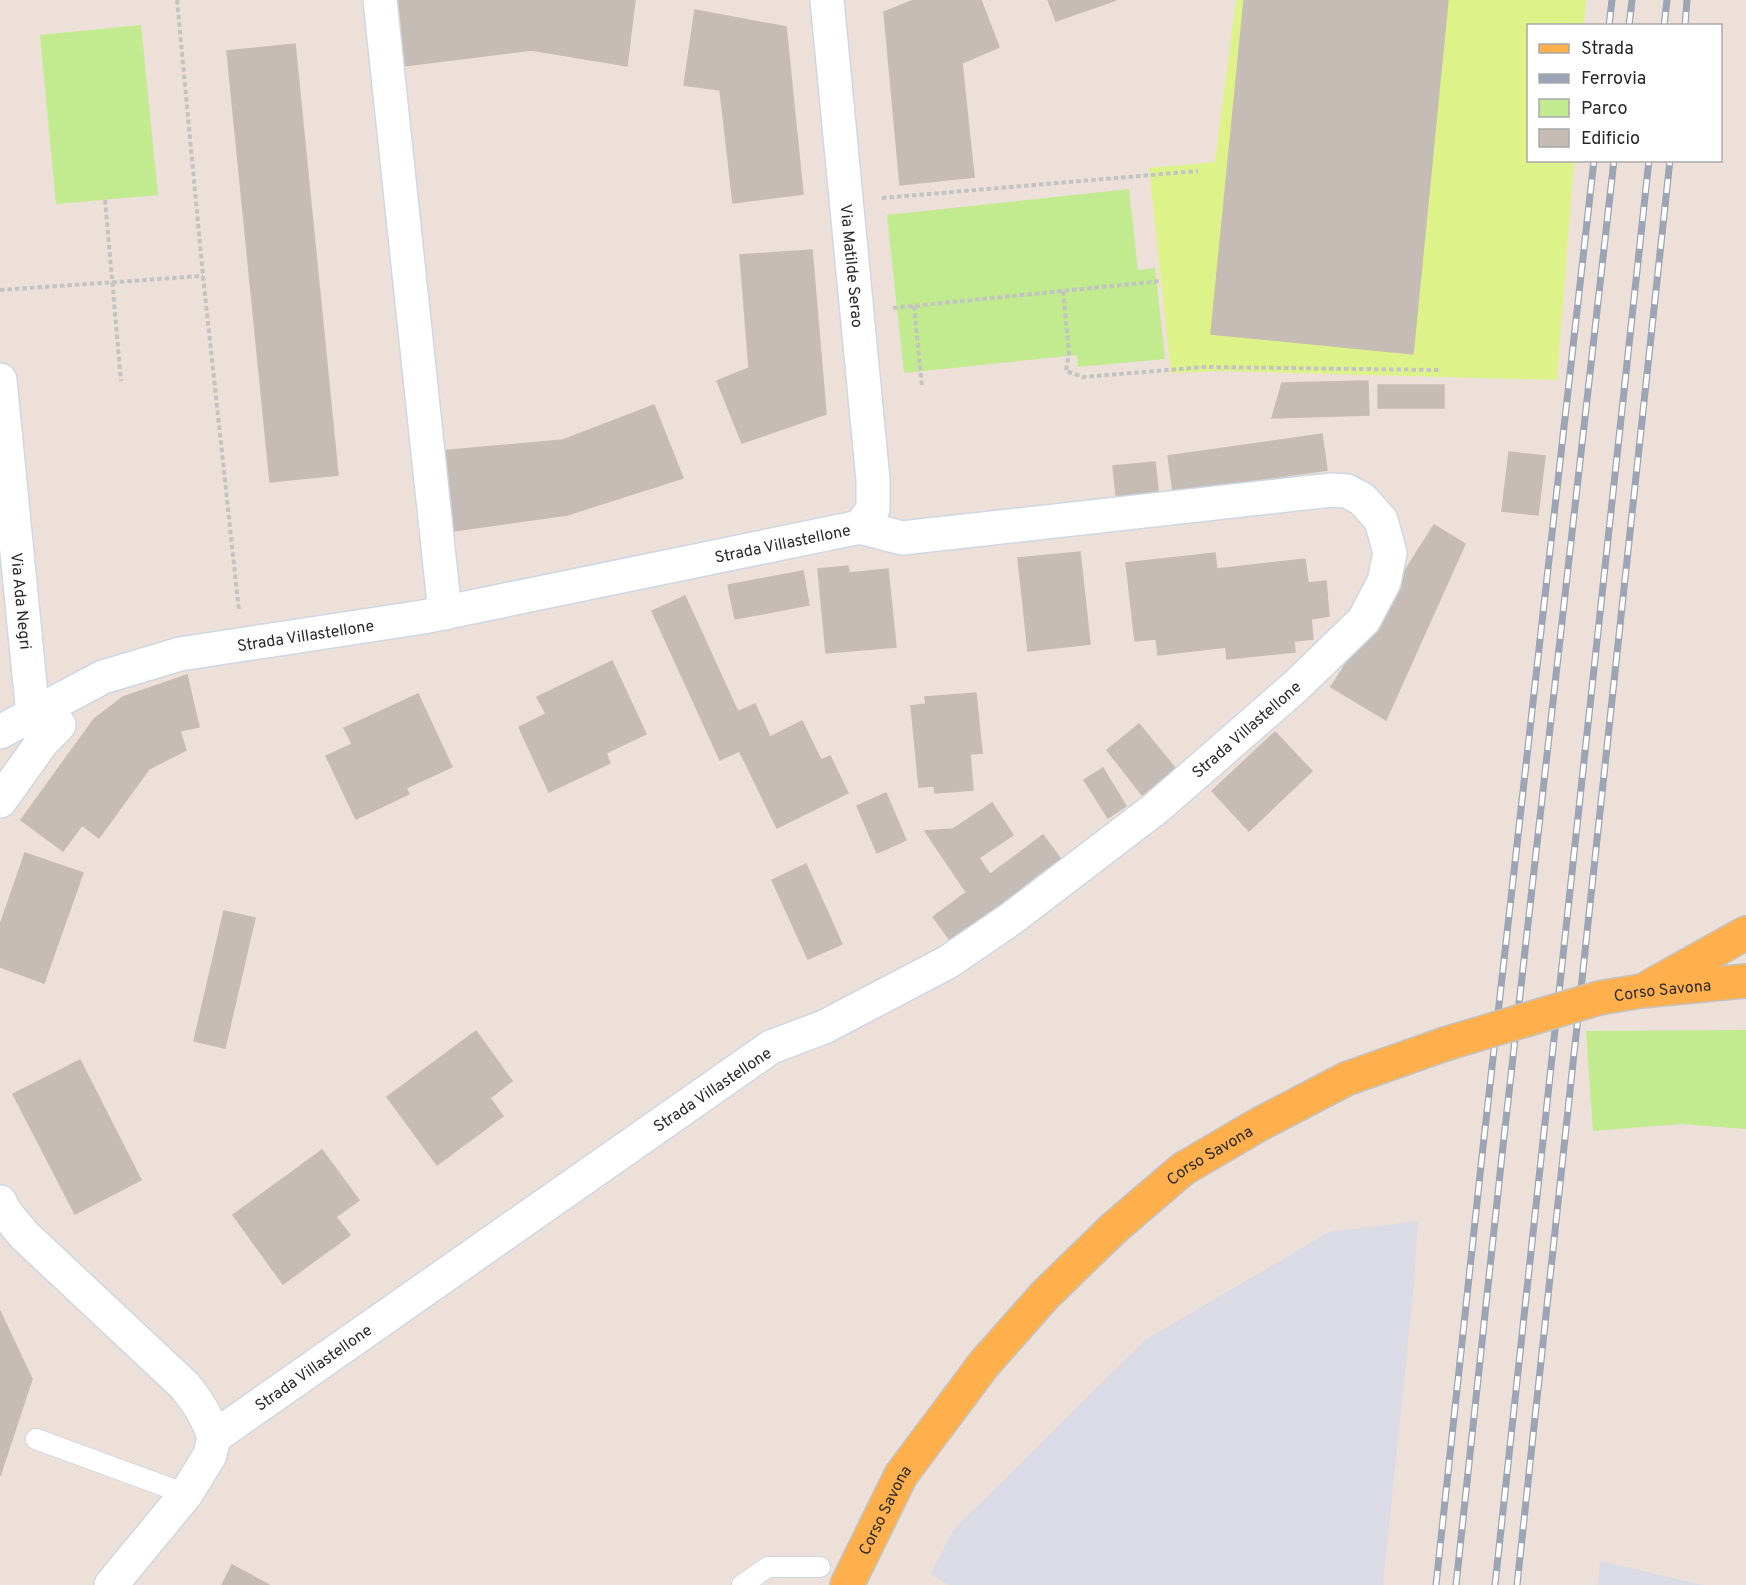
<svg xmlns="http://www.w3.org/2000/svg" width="1746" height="1585" font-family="Overpass,sans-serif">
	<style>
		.industrial { fill: #dbdbe5 }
		.green { fill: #c2ea8f }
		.pitch { fill: #ddf389 }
		.building { fill: #c4bcb5; stroke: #c9bcb3; stroke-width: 1.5 }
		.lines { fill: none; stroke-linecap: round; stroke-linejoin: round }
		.service-casing { stroke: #ced7e4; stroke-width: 22 }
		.minor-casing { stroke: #ced7e4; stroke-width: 36 }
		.primary-casing { stroke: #c3c3c3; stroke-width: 36 }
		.path { stroke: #c3c3c3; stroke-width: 4; stroke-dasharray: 4.5 3; stroke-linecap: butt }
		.service { stroke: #fff; stroke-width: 20 }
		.minor { stroke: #fff; stroke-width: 33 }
		.primary { stroke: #ffaf4c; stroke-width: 33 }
		.rail-casing { stroke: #9ba5b6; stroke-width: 7 }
		.rail { stroke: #fff; stroke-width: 4.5; stroke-dasharray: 14; stroke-linecap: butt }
		.primary-bridge-casing { stroke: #c3c3c3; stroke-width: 36; stroke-linecap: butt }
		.primary-bridge { stroke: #ffaf4c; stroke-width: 33 }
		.labels { text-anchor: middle; stroke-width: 4.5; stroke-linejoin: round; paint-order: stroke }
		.street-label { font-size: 16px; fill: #292929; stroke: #fff }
	</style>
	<rect width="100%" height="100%" fill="#ede0d9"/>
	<path class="industrial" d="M1418 1221 1413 1295 1383 1585H949L930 1574 954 1529 1145 1340 1329 1232Z
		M1600 1561 1703 1585H1598Z"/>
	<path class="green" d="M141 25 158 195 56 204 40 35Z
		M1129 189 1138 270 1155 268 1165 359 1078 367 1077 355 904 373 887 215Z
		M1746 1030V1129L1681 1124 1593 1131 1586 1031Z"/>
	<path class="pitch" d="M1236 0H1586L1584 25 1528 26V160L1574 161 1557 380 1225 371 1171 373 1149 168 1215 162Z"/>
	<path class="building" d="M398 0H635L627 66 531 50 404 66Z
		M914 0H981L999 47 962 63 974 177 900 185 884 12Z
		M1048 0H1116L1056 21Z
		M1244 0H1448L1413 354 1211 334Z
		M695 10 786 27 803 194 733 203 720 90 684 85Z
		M295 44 338 475 270 482 227 51Z
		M812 250 826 414 742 443 717 381 749 368 740 255Z
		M1368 381 1369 415 1272 418 1282 383Z
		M1378 385H1444V408H1378Z
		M654 405 683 478 567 515 447 532 440 451 563 440Z
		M1322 434 1327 470 1229 484 1230 491 1174 499 1168 456Z
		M1509 452 1545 456 1538 515 1502 511Z
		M1155 462 1159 499 1117 504 1113 466Z
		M1434 525 1465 544 1386 720 1331 687Z
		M1080 552 1090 644 1028 651 1018 558Z
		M1215 553 1226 647 1158 655 1156 639 1135 641 1126 563Z
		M1305 559 1308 583 1326 581 1329 616 1311 619 1313 639 1294 641 1295 652 1227 659 1218 569Z
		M848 566 849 573 888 569 896 647 826 653 818 569Z
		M803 571 809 605 735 619 728 585Z
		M685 596 738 712 755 704 770 737 720 760 652 611Z
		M612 661 646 734 606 753 610 763 549 792 519 727 546 714 537 697Z
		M187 675 199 727 180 731 186 750 149 769 99 838 82 825 63 851 21 820 94 719 123 697Z
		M976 693 982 753 970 754 973 790 935 793 934 786 919 787 911 706 926 704 925 697Z
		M418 694 452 767 406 788 409 794 356 819 326 756 352 744 344 728Z
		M802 721 821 760 830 756 848 793 777 828 740 752Z
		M1139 724 1175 768 1142 795 1107 750Z
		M1275 732 1312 771 1249 831 1212 791Z
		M1103 768 1126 806 1108 818 1084 780Z
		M886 793 906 840 877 853 857 806Z
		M992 803 1013 835 979 858 990 874 966 892 925 831 953 829Z
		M1043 835 1063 862 953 944 933 917Z
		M25 853 83 873 44 983 0 967V925Z
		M806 864 842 944 808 959 772 880Z
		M224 911 255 918 225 1048 194 1041Z
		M476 1031 512 1081 490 1098 503 1116 437 1165 387 1097Z
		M80 1060 141 1180 75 1214 13 1094Z
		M322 1150 359 1200 336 1217 350 1235 283 1284 233 1215Z
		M0 1311 32 1379 0 1476Z
		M232 1565 269 1585H222Z"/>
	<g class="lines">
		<g class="service-casing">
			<path id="service" d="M36 1439 186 1494
				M742 1585 768 1567H820"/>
		</g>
		<g class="minor-casing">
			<g id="minor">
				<path d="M380 0 445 613"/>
				<path id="s1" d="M827 0 873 480V509L860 527"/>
				<path id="s2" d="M0 380 33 715 43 741"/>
				<path id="s3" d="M0 732 103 677 180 654 423 617 860 527 902 538 1332 490 1347 491 1362 499 1381 520 1390 553 1384 582 1364 620 1296 686 1156 808 1012 918 948 962 824 1027 771 1047 214 1437"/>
				<path d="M0 801 43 741 59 725"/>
				<path d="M0 1202 5 1212 24 1235 185 1386C198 1402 208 1417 214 1437"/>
				<path d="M111 1585 186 1494 210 1455 214 1437"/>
			</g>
		</g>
		<g class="primary-casing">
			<g id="primary">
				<path d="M1651 986 1746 933"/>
				<path id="s4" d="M1599 998 1641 991 1746 981"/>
				<path id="s5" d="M847 1585 901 1475 984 1364 1045 1295 1114 1228 1183 1169 1258 1125 1346 1079 1445 1044"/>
			</g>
		</g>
		<path class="path" d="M177 0 203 276 239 611
			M882 198 1198 171
			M105 200 121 381
			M0 290 203 276
			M1063 291 1069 353 1066 371 1083 377 1204 367 1440 370
			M914 306 922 387
			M893 308 1161 281"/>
		<use href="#service" class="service"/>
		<use href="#minor" class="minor"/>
		<use href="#primary" class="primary"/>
		<g class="rail-casing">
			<path id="rail" d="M1609 26 1612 0
				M1629 26 1632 0
				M1664 26 1667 0
				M1685 26 1687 0
				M1436 1585 1483 1147 1594 160
				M1456 1585 1503 1146 1614 160
				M1495 1585 1649 160
				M1517 1585 1670 160"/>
		</g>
		<use href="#rail" class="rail"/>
		<g class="primary-bridge-casing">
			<path id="primary-bridge" d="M1445 1044 1599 998"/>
		</g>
		<use href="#primary-bridge" class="primary-bridge"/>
	</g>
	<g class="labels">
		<g class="street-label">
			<text dy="6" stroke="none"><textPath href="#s1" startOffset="267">Via Matilde Serao</textPath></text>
			<text dy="6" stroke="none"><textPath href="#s3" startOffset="810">Strada Villastellone</textPath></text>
			<text dy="6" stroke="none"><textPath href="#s2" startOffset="222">Via Ada Negri</textPath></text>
			<text dy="6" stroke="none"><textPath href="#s3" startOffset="324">Strada Villastellone</textPath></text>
			<text transform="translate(1246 729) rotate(-41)" y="6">Strada Villastellone</text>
			<text dy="6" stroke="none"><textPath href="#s4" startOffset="64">Corso Savona</textPath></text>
			<text transform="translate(712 1089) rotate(-34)" y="6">Strada Villastellone</text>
			<text dy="6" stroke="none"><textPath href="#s5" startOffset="570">Corso Savona</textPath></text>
			<text transform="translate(313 1367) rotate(-35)" y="6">Strada Villastellone</text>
			<text dy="6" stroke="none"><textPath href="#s5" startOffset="84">Corso Savona</textPath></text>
		</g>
	</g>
	<rect x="1527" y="24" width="195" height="138" fill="#ffffff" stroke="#a9a9a9" stroke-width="1.5"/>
	<rect x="1539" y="44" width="30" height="9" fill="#ffaf4c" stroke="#a9a9a9" stroke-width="1.5"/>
	<text x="1581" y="54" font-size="18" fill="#292929">Strada</text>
	<rect x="1539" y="74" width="30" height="9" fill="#9ba5b6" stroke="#a9a9a9" stroke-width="1.5"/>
	<text x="1581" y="84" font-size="18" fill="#292929">Ferrovia</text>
	<rect x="1539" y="99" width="30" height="18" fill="#c2ea8f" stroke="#a9a9a9" stroke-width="1.5"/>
	<text x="1581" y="114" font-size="18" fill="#292929">Parco</text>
	<rect x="1539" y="129" width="30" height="18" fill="#c4bcb5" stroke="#a9a9a9" stroke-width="1.5"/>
	<text x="1581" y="144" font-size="18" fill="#292929">Edificio</text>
</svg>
